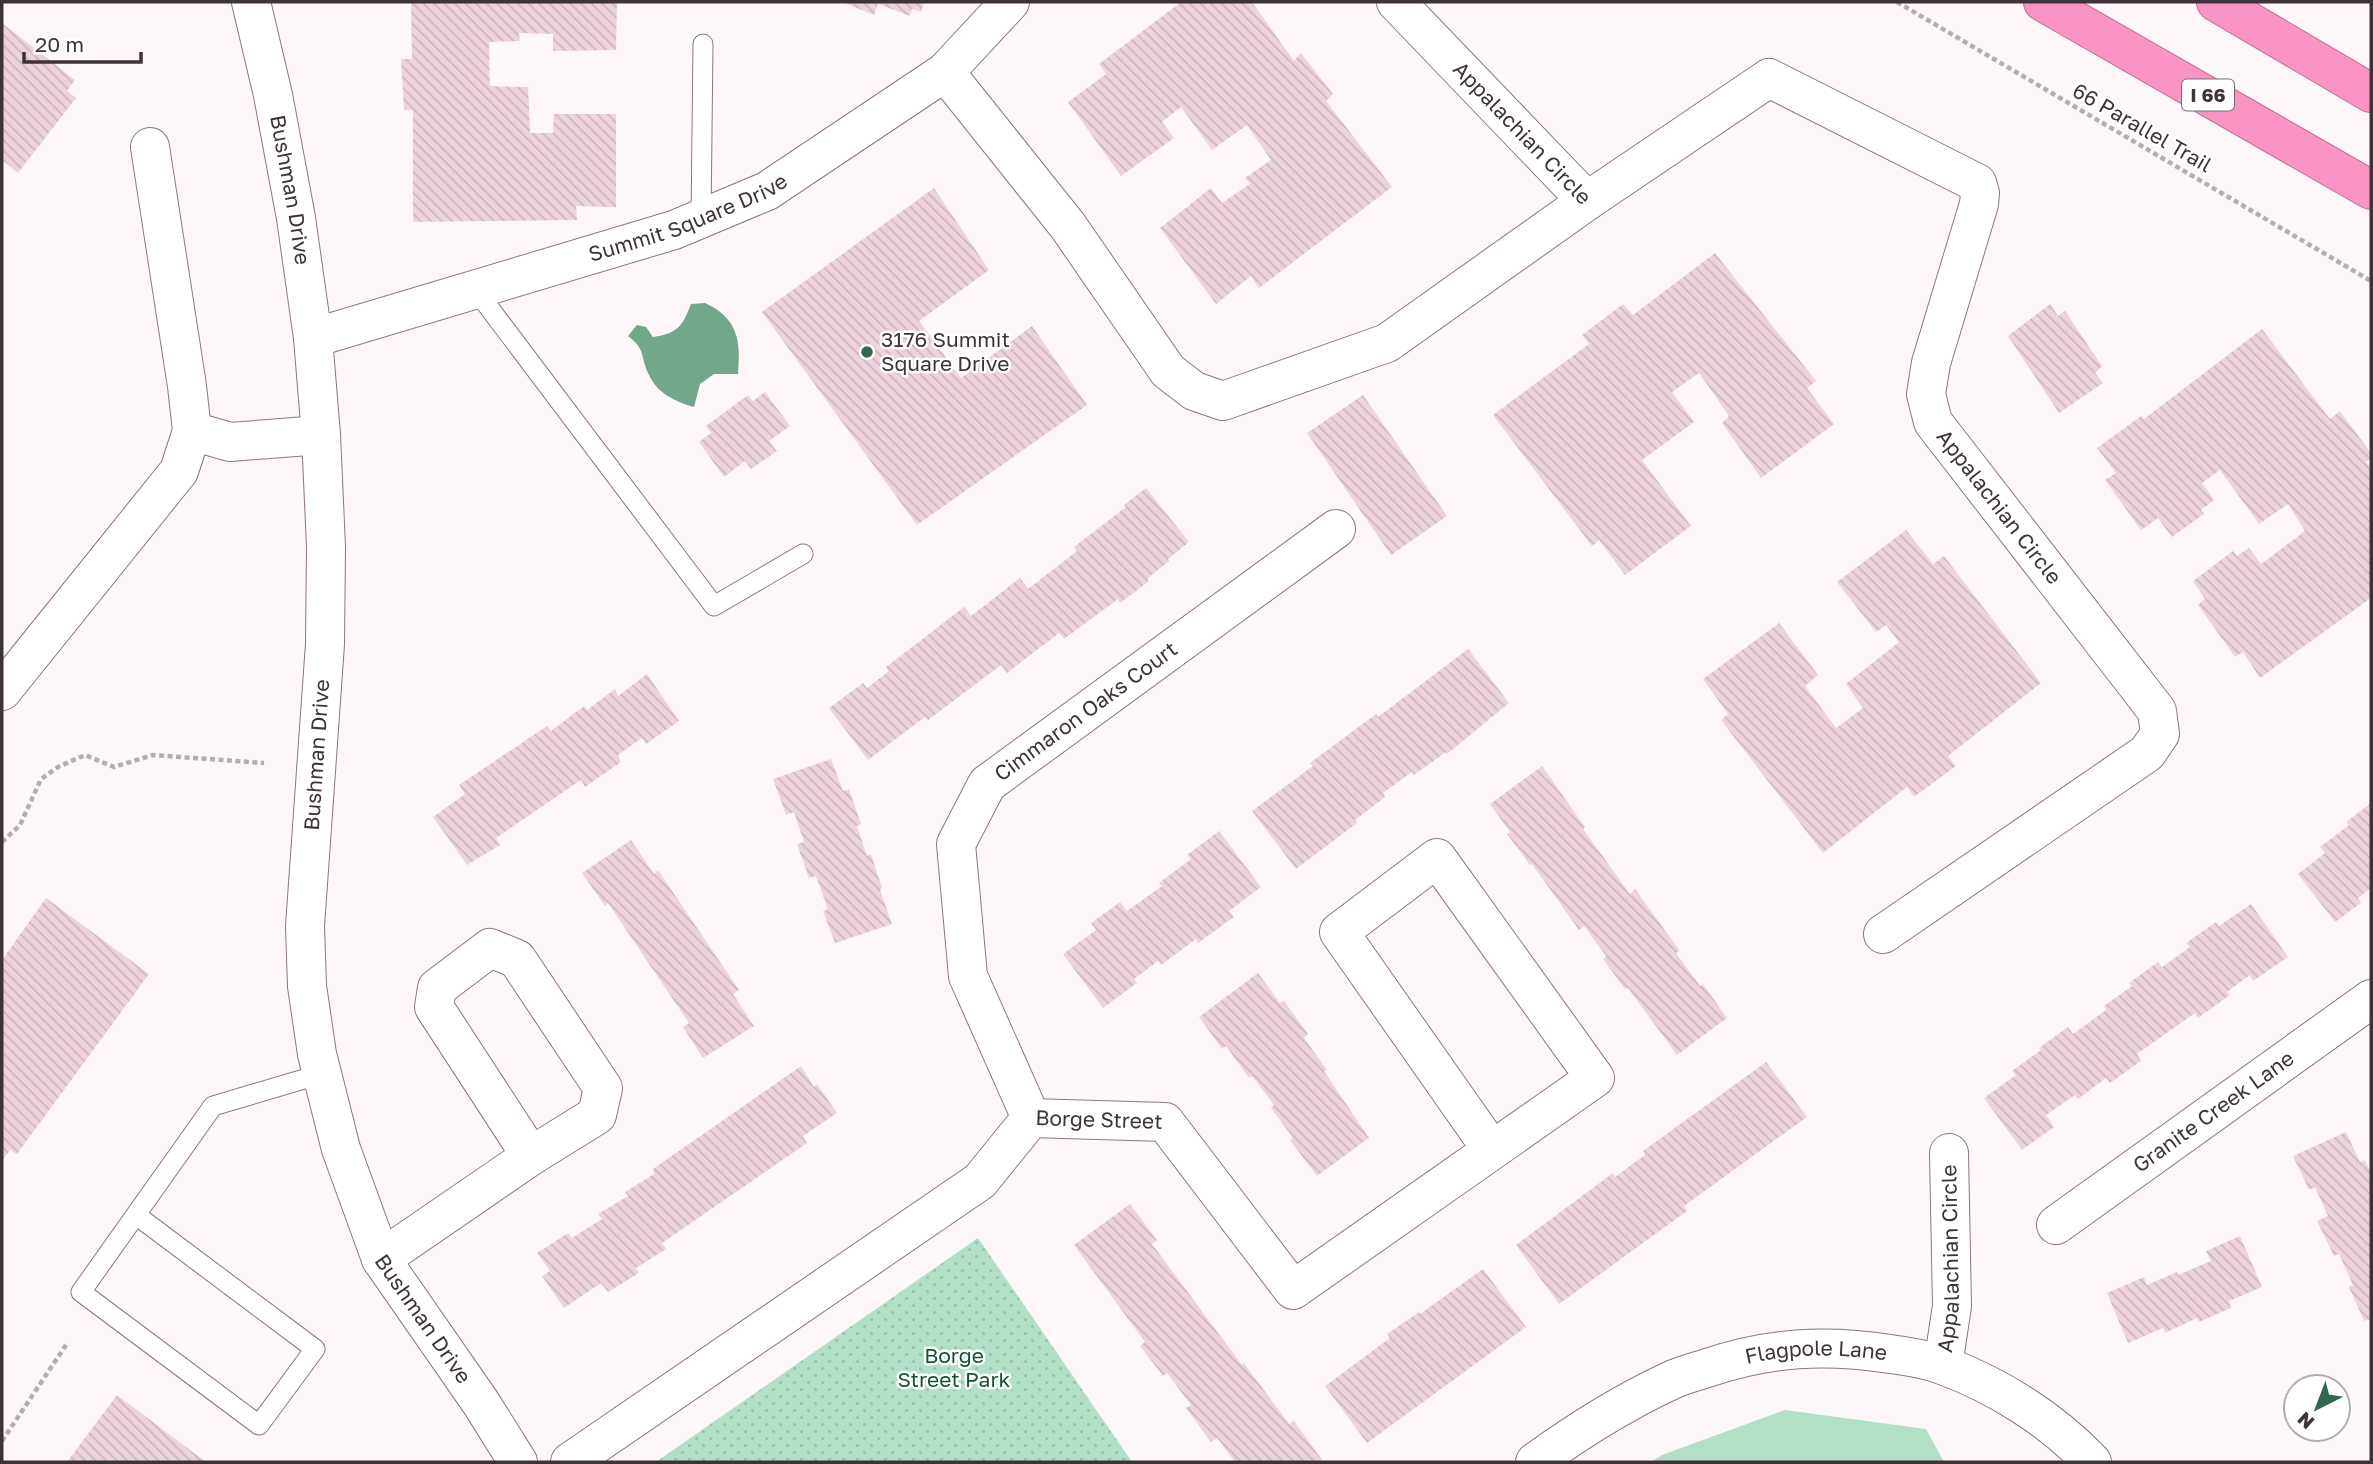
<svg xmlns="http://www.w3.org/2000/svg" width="2373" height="1464" font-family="'Golos Text',sans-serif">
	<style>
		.grass { fill: #b1e0c6 }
		.park { fill: url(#park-dots) }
		.water { fill: #72a78b }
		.building { fill: url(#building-back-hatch) }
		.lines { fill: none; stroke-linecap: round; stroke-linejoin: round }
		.service-casing { stroke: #8e7580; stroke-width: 21 }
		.minor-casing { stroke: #8e7580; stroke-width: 40 }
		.motorway-casing { stroke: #b87293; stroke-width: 40 }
		.path { stroke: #b4acaf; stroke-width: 4.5; stroke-dasharray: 5 3.5; stroke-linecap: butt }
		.service { stroke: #fff; stroke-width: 19 }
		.minor { stroke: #fff; stroke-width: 38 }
		.motorway { stroke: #fa94c4; stroke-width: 38 }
		.poi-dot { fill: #33684e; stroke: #fff; stroke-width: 2.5 }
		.labels { text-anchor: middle; stroke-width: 5; stroke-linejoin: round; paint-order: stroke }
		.shield { fill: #fff; stroke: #787074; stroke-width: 2 }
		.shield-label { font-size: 19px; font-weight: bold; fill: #3e3338 }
		.street-label { font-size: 21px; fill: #3e3338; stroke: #fff }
		.poi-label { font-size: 21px; fill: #3e3338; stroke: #fff; text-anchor: start }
		.park-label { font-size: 21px; fill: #115438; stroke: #fff }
	</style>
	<defs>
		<pattern id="park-dots" width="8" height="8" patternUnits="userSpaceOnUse" patternTransform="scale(1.75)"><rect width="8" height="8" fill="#b1e0c6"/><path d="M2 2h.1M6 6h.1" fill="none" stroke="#99c1ab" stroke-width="1.8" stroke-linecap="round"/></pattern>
		<pattern id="building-back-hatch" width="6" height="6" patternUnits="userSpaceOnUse" patternTransform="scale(1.75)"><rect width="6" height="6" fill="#eed3de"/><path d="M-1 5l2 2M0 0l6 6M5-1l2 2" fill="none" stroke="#cdb6bf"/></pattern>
	</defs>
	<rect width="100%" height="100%" fill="#fdf7f9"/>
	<path class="grass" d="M1785 1410 1926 1429 1944 1462H1651L1662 1455Z"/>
	<path class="park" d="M978 1238 1132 1462H656Z"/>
	<path class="water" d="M705 303C738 318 741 341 738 374H714L700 384 694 407C676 402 657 393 649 375 640 357 646 349 628 336L637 325 646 327 653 337C678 333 682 327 691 304Z"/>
	<path class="building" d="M411 2H617L616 50 553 51V34L519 33 520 41 489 42 490 86 528 87 530 133H553L554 114H616V207L576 206 577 220 413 222V110H404L401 59H412Z
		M842 2H924L921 12 912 9 910 16 878 4 874 15Z
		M1181 2H1252L1294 61 1301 53 1333 94 1326 101 1392 187 1259 288 1251 276 1216 304 1160 228 1211 188 1222 203 1250 184 1245 178 1271 160 1247 125 1212 150 1181 107 1162 122 1174 138 1121 176 1068 102 1106 74 1099 64Z
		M2 23 75 80 67 91 76 98 18 173 2 160Z
		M934 188 989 270 919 321 961 378 1032 326 1087 405 917 525 762 312Z
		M1715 253 1816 381 1807 388 1834 424 1761 478 1722 423 1729 416 1699 373 1672 392 1694 422 1642 460 1691 526 1625 575 1599 540 1592 546 1493 415 1589 344 1582 335 1623 304 1633 315Z
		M2050 304 2058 316 2065 311 2102 366 2095 373 2103 383 2059 413 2008 336Z
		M2262 329 2330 419 2340 411 2371 453V458L2366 462 2371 468V598L2260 678 2243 652 2235 657 2198 605 2205 599 2193 581 2233 551 2237 556 2249 548 2261 564 2305 531 2288 504 2259 524 2220 470 2202 483 2214 500 2201 510 2204 514 2172 537 2158 518 2141 530 2105 480 2116 473 2097 448 2141 416 2144 419Z
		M765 392 790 426 769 441 777 451 751 469 745 461 724 477 699 442 711 433 706 426 748 395 753 401Z
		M1363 395 1447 516 1391 555 1307 433Z
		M1146 488 1189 542 1168 559 1169 561 1148 578V582L1120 603 1118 599 1064 639 1059 633 1007 673 1001 665 928 720 925 717 868 760 829 708 863 683 867 688 889 671 886 667 964 607 971 616 1020 578 1028 589 1077 551 1074 547 1126 507 1124 505Z
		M1906 530 1933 564 1944 556 2041 683 1948 756 1956 766 1914 797 1907 787 1823 853 1721 720 1728 714 1703 679 1779 623 1818 675 1805 686 1836 728 1863 708 1846 684 1899 642 1886 625 1876 632 1837 582Z
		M1468 649 1509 703 1447 754 1446 752 1414 775 1412 772 1383 793 1385 797 1355 820 1357 823 1296 869 1252 811 1313 766 1310 763 1376 714 1378 717Z
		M647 674 679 721 646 744 642 738 618 755 621 762 585 787 581 780 496 838 500 845 467 865 433 817 465 794 459 785 547 726 551 731 584 706 587 710 615 689 618 696Z
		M831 759 843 791 849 789 861 824 857 826 867 856 871 854 882 888 880 890 892 924 835 943 823 911 828 909 816 876 809 878 797 844 804 842 794 812 786 815 773 779Z
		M1542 766 1585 827 1583 829 1630 894 1635 889 1680 951 1676 953 1700 986 1703 984 1727 1018 1677 1055 1628 988 1625 989 1603 959 1606 956 1584 926 1579 930 1532 864 1530 865 1507 834 1510 832 1490 804Z
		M2371 803V888L2358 898 2361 903 2335 922 2298 874 2325 853 2320 847 2349 825 2346 822Z
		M1219 831 1261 887 1229 911 1234 917 1198 943 1196 939 1161 965 1158 961 1134 979 1137 983 1103 1008 1063 954 1096 930 1091 923 1120 902 1127 911 1162 886 1159 883 1191 859 1187 855Z
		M631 840 654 874 658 870 739 990 733 994 754 1026 703 1058 683 1027 689 1023 608 903 605 906 582 873Z
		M46 898 149 974 17 1154 10 1150 2 1161V960Z
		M2251 904 2288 957 2253 981 2250 975 2227 992 2230 995 2198 1018 2195 1013 2137 1054 2141 1061 2110 1083 2106 1078 2078 1099 2075 1095 2046 1115 2054 1127 2022 1150 1984 1098 2016 1075 2012 1071 2041 1050 2039 1048 2068 1027 2073 1034 2106 1010 2104 1006 2132 986 2129 983 2158 962 2162 967 2190 947 2186 943 2216 922 2219 926Z
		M1258 973 1280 1003 1284 1001 1308 1034 1304 1038 1327 1070 1324 1071 1369 1138 1317 1176 1290 1140 1293 1138 1271 1108 1274 1105 1252 1076 1249 1078 1226 1046 1222 1049 1199 1017Z
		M1766 1062 1807 1117 1684 1206 1687 1211 1559 1304 1516 1245 1613 1173 1615 1177 1645 1155 1643 1151Z
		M801 1066 814 1087 817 1084 837 1113 803 1136 807 1143 662 1243 666 1249 636 1268 639 1273 608 1292 601 1283 564 1308 542 1276 550 1271 537 1253 568 1233 572 1238 602 1219 598 1214 628 1196 625 1192 654 1174 653 1169Z
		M2346 1132 2360 1162 2365 1160 2371 1173V1319L2364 1321 2349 1287 2353 1285 2339 1254 2334 1256 2317 1221 2328 1216 2315 1187 2309 1190 2293 1156Z
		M1130 1204 1157 1240 1152 1244 1242 1365 1244 1363 1289 1424 1294 1421 1322 1460 1318 1462H1235L1217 1438 1211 1442 1186 1408 1191 1405 1167 1373 1163 1376 1140 1346 1145 1342 1074 1245Z
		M2240 1236 2262 1287 2229 1301 2231 1308 2199 1322 2197 1318 2165 1333 2163 1328 2128 1343 2107 1293 2144 1277 2147 1285 2177 1272 2178 1275 2211 1261 2206 1251Z
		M1483 1269 1526 1327 1367 1443 1325 1386 1390 1338 1387 1334 1419 1312 1420 1314Z
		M117 1395 206 1462H67Z"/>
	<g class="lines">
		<g class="service-casing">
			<path id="service" d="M701 219 703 44
				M475 289 714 606 803 554
				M136 1215 315 1349 259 1425 81 1292 213 1106 321 1074"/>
		</g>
		<g class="minor-casing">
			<g id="minor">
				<path id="s1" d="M251 2 273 95 296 218 313 338 321 435 326 547 325 644 305 926 307 986 317 1054 341 1149 381 1259 481 1403 518 1462"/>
				<path id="s2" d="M1396 2 1587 201"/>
				<path id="s3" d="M945 72 1068 226 1168 371 1194 391 1223 401 1387 343 1587 201 1769 78 1977 183 1980 193 1979 204 1931 363 1926 394 1933 422 2157 711 2160 734 2147 753 1883 934"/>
				<path id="s4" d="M313 338 674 230 767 191 945 72 1010 2"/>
				<path d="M192 431 230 442 321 435"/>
				<path d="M2 691 179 471 192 431 187 386 150 147"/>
				<path id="s5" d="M1031 1118 1165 1122 1293 1290 1595 1078 1437 858 1339 932 1492 1150"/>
				<path id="s6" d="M1031 1118 968 976 956 844 987 784 1336 529"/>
				<path id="s7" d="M2056 1225 2371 999"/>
				<path d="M381 1259 531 1156 597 1115 603 1088 517 959 490 948 437 988 434 1007 531 1156"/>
				<path id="s8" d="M1943 1365 1952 1306 1949 1153"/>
				<path d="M570 1462 980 1181 1031 1118"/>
				<path id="s9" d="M1535 1462C1578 1431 1624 1402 1672 1380 1683 1375 1695 1372 1707 1368 1769 1347 1825 1344 1890 1354 1907 1356 1925 1359 1942 1365 1997 1385 2051 1419 2092 1462"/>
			</g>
		</g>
		<g class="motorway-casing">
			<path id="motorway" d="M2043 2 2371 190
				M2216 2 2371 93"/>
		</g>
		<path class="path" d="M1897 2 2371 281
			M2 842 20 825 41 779 58 767 85 755 114 767 153 755 264 763
			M2 1441 66 1345"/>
		<use href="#service" class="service"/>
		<use href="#minor" class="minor"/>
		<use href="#motorway" class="motorway"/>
	</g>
	<circle class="poi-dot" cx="867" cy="352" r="7"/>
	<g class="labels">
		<rect class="shield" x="2182" y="79.5" width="52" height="31" rx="5"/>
		<g class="shield-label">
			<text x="2208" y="102">I 66</text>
		</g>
		<g class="street-label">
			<text dy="7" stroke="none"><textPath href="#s2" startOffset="182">Appalachian Circle</textPath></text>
			<text transform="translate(2142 128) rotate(30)" y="7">66 Parallel Trail</text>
			<text dy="7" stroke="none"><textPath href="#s1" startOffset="192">Bushman Drive</textPath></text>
			<text dy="7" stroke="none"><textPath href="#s4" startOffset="394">Summit Square Drive</textPath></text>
			<text dy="7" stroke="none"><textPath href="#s3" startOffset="1664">Appalachian Circle</textPath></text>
			<text dy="7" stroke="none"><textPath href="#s6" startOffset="478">Cimmaron Oaks Court</textPath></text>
			<text transform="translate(317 755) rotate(-86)" y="7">Bushman Drive</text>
			<text dy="7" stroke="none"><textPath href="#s7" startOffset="194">Granite Creek Lane</textPath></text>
			<text dy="7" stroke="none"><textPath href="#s5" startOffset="68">Borge Street</textPath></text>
			<text dy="7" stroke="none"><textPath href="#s8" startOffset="107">Appalachian Circle</textPath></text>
			<text dy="7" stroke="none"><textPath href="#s1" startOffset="1348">Bushman Drive</textPath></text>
			<text dy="7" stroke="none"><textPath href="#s9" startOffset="308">Flagpole Lane</textPath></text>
		</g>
		<g class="poi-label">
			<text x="881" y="347">3176 Summit<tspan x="881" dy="24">Square Drive</tspan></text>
		</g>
		<g class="park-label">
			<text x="954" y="1363">Borge<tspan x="954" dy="24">Street Park</tspan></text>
		</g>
	</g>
	<rect width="2373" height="1464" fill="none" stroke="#3e3338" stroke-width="7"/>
	<g transform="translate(2317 1408) rotate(222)"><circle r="33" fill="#ffffff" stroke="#b2adaf" stroke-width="2"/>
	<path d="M0-5L12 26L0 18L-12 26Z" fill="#33684e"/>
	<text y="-10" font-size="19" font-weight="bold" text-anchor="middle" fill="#3e3338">N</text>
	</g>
	<path d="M24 52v10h117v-10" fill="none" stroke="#3e3338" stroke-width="3.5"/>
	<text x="35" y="52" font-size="21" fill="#3e3338" stroke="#ffffff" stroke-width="5" paint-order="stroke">20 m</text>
</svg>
